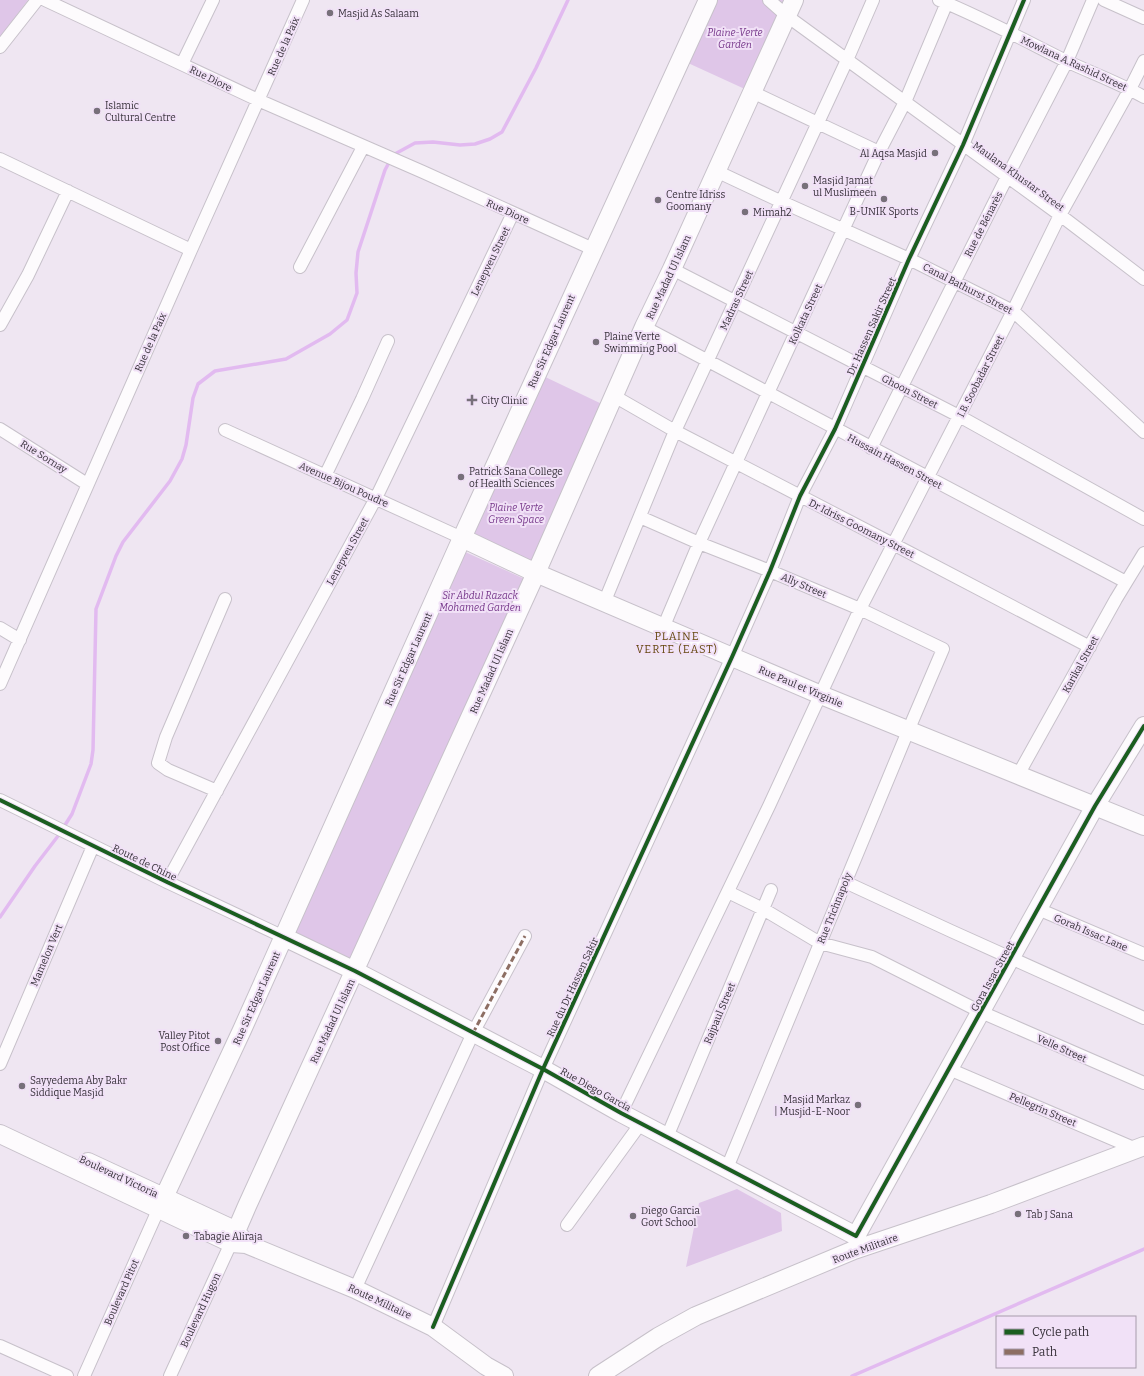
<svg xmlns="http://www.w3.org/2000/svg" width="1144" height="1376" font-family="Bitter,serif">
	<style>
		.green { fill: #dfc6e8 }
		.lines { fill: none; stroke-linecap: round; stroke-linejoin: round }
		.stream { stroke: #e2baf0; stroke-width: 3.5 }
		.street-casing { stroke: #c7c1ca; stroke-width: 14 }
		.secondary-casing { stroke: #c7c1ca; stroke-width: 20 }
		.street { stroke: #fdfbfd; stroke-width: 12 }
		.secondary { stroke: #fdfbfd; stroke-width: 18 }
		.quiet { stroke: #8d6e63; stroke-width: 3; stroke-dasharray: 6 3; stroke-linecap: butt }
		.cycleway-casing { stroke: #f1e1f7; stroke-width: 6 }
		.cycleway { stroke: #1b5e20; stroke-width: 4 }
		.poi-dot { fill: #77707a; stroke: #f1e1f7; stroke-width: 1.5 }
		.labels { text-anchor: middle; stroke-width: 4; stroke-linejoin: round; paint-order: stroke }
		.poi-label { font-size: 10px; fill: #37313a; stroke: #f1e1f7; text-anchor: start }
		.park-label { font-size: 10px; font-style: italic; fill: #76378a; stroke: #f1e1f7 }
		.street-label { font-size: 10px; fill: #37313a; stroke: #f1e1f7 }
		.neighbourhood-label { font-size: 11px; letter-spacing: 1px; fill: #64470e; stroke: #f1e1f7 }
	</style>
	<rect width="100%" height="100%" fill="#efe6f2"/>
	<path class="green" d="M0 0H28L0 37Z
		M718 0H787L747 90 688 63Z
		M539 374 604 405 530 568 465 537Z
		M463 551 529 581 353 963 293 936Z
		M737 1189 781 1213 782 1231 686 1267 699 1203Z"/>
	<g class="lines">
		<path class="stream" d="M0 917 35 866 58 836 72 814 91 764 93 750 96 609 116 556 123 542 170 481 182 459 186 445 193 398 198 384 215 371 286 359 330 334 347 320 357 293 356 273 358 252 385 170 393 155 415 143 433 142 460 145 475 144 490 139 502 132 536 68 568 0
			M852 1376 1144 1249"/>
		<g class="street-casing">
			<path id="street" d="M45 0 258 100 423 172 593 249
				M769 0 787 16 1060 215 1144 279
				M939 0C983 18 1024 40 1066 61 1092 73 1119 83 1144 97
				M1104 0 1144 18
				M0 47 37 0
				M182 64 213 0
				M752 92 879 152
				M0 159 191 250
				M716 171 782 202 909 259 1013 311 1144 432
				M300 267 363 147
				M672 269 959 416 1144 519
				M0 325 28 275 68 191
				M644 327 1126 582
				M614 396 675 431 893 544 1090 647
				M0 429 87 484
				M225 430 462 538
				M871 448 1007 177 1067 61 1093 0
				M325 476 362 399 388 341
				M640 517 699 543 770 571 860 609 943 649 908 731 727 1168
				M604 603 675 431 847 60 873 0
				M0 628 20 640
				M663 628 699 543 796 332 879 152 905 102 948 0
				M0 684 191 250 303 0
				M1018 775 1116 599 1144 553
				M217 791 168 770 158 763 166 737 225 599
				M0 800 167 882 284 937
				M167 882 376 498 513 213
				M845 882 951 931 1144 1018
				M728 892 763 909 820 943 872 957 981 1012 1144 1083
				M1038 909 1144 954
				M0 1064 93 846
				M949 1069 1136 1149
				M621 1113 769 806 860 609 1013 311 1060 215 1130 89 1144 61
				M667 1137 771 890
				M567 1225 641 1123
				M355 1289 473 1033 525 936
				M433 1327 543 1069 732 657 770 571 800 496 835 429 909 259 963 145 1024 0
				M0 1346 67 1376
				M84 1376 159 1208
				M170 1376 231 1243"/>
		</g>
		<g class="secondary-casing">
			<path id="secondary" d="M462 538 536 573 821 695 1144 826
				M284 937 355 971 543 1069 621 1113 856 1236 1095 806 1144 726
				M0 1134 231 1243 246 1244 355 1289 433 1327 486 1366 504 1376
				M88 1162 228 1227 236 1232 244 1241
				M159 1208 242 1030 462 538 708 0
				M231 1243 247 1206 536 573 644 327 672 269 794 0
				M598 1376 658 1337 696 1316 854 1250 991 1204 1144 1146"/>
		</g>
		<use href="#street" class="street"/>
		<use href="#secondary" class="secondary"/>
		<path class="quiet" d="M473 1033 525 936"/>
		<g class="cycleway-casing">
			<path id="cycleway" d="M0 800 167 882 355 971 543 1069 621 1113 856 1236 1095 806 1144 726
				M433 1327 543 1069 732 657 770 571 800 496 835 429 909 259 963 145 1024 0"/>
		</g>
		<use href="#cycleway" class="cycleway"/>
	</g>
	<g class="poi-dot">
		<circle cx="330" cy="13" r="4"/>
		<circle cx="97" cy="111" r="4"/>
		<circle cx="935" cy="153" r="4"/>
		<circle cx="805" cy="186" r="4"/>
		<circle cx="884" cy="199" r="4"/>
		<circle cx="658" cy="200" r="4"/>
		<circle cx="745" cy="212" r="4"/>
		<circle cx="596" cy="342" r="4"/>
		<path d="M470 394h4v4h4v4h-4v4h-4v-4h-4v-4h4z"/>
		<circle cx="461" cy="477" r="4"/>
		<circle cx="218" cy="1041" r="4"/>
		<circle cx="22" cy="1086" r="4"/>
		<circle cx="858" cy="1105" r="4"/>
		<circle cx="1018" cy="1214" r="4"/>
		<circle cx="633" cy="1216" r="4"/>
		<circle cx="186" cy="1236" r="4"/>
	</g>
	<g class="labels">
		<g class="poi-label">
			<text x="338" y="17">Masjid As Salaam</text>
			<text x="105" y="109">Islamic<tspan x="105" dy="12">Cultural Centre</tspan></text>
			<text x="927" y="157" text-anchor="end">Al Aqsa Masjid</text>
			<text x="813" y="184">Masjid Jamat<tspan x="813" dy="12">ul Muslimeen</tspan></text>
			<text x="666" y="198">Centre Idriss<tspan x="666" dy="12">Goomany</tspan></text>
			<text x="884" y="215" text-anchor="middle">B-UNIK Sports</text>
			<text x="753" y="216">Mimah2</text>
			<text x="604" y="340">Plaine Verte<tspan x="604" dy="12">Swimming Pool</tspan></text>
			<text x="481" y="404">City Clinic</text>
			<text x="469" y="475">Patrick Sana College<tspan x="469" dy="12">of Health Sciences</tspan></text>
			<text x="210" y="1039" text-anchor="end">Valley Pitot<tspan x="210" dy="12">Post Office</tspan></text>
			<text x="30" y="1084">Sayyedema Aby Bakr<tspan x="30" dy="12">Siddique Masjid</tspan></text>
			<text x="850" y="1103" text-anchor="end">Masjid Markaz<tspan x="850" dy="12">| Musjid-E-Noor</tspan></text>
			<text x="641" y="1214">Diego Garcia<tspan x="641" dy="12">Govt School</tspan></text>
			<text x="1026" y="1218">Tab J Sana</text>
			<text x="194" y="1240">Tabagie Aliraja</text>
		</g>
		<g class="park-label">
			<text x="735" y="36">Plaine-Verte<tspan x="735" dy="12">Garden</tspan></text>
			<text x="516" y="511">Plaine Verte<tspan x="516" dy="12">Green Space</tspan></text>
			<text x="480" y="599">Sir Abdul Razack<tspan x="480" dy="12">Mohamed Garden</tspan></text>
		</g>
		<g class="street-label">
			<text transform="translate(283 46) rotate(-66)" y="4">Rue de la Paix</text>
			<text transform="translate(1074 63) rotate(25)" y="4">Mowlana A.Rashid Street</text>
			<text transform="translate(211 78) rotate(26)" y="4">Rue Diore</text>
			<text transform="translate(1019 176) rotate(36)" y="4">Maulana Khustar Street</text>
			<text transform="translate(508 211) rotate(24)" y="4">Rue Diore</text>
			<text transform="translate(983 224) rotate(-63)" y="4">Rue de Bénarès</text>
			<text transform="translate(490 261) rotate(-64)" y="4">Lenepveu Street</text>
			<text transform="translate(668 277) rotate(-65)" y="4">Rue Madad Ul Islam</text>
			<text transform="translate(968 288) rotate(27)" y="4">Canal Bathurst Street</text>
			<text transform="translate(736 300) rotate(-65)" y="4">Madras Street</text>
			<text transform="translate(805 314) rotate(-65)" y="4">Kolkata Street</text>
			<text transform="translate(871 326) rotate(-66)" y="4">Dr. Hassen Sakir Street</text>
			<text transform="translate(551 341) rotate(-66)" y="4">Rue Sir Edgar Laurent</text>
			<text transform="translate(150 342) rotate(-66)" y="4">Rue de la Paix</text>
			<text transform="translate(980 376) rotate(-63)" y="4">I.B. Soobadar Street</text>
			<text transform="translate(910 391) rotate(27)" y="4">Ghoon Street</text>
			<text transform="translate(44 456) rotate(32)" y="4">Rue Sornay</text>
			<text transform="translate(895 461) rotate(28)" y="4">Hussain Hassen Street</text>
			<text transform="translate(344 484) rotate(24)" y="4">Avenue Bijou Poudre</text>
			<text transform="translate(862 528) rotate(27)" y="4">Dr Idriss Goomany Street</text>
			<text transform="translate(347 551) rotate(-61)" y="4">Lenepveu Street</text>
			<text transform="translate(804 585) rotate(23)" y="4">Ally Street</text>
			<text transform="translate(408 659) rotate(-66)" y="4">Rue Sir Edgar Laurent</text>
			<text transform="translate(1080 664) rotate(-61)" y="4">Karikal Street</text>
			<text transform="translate(491 671) rotate(-66)" y="4">Rue Madad Ul Islam</text>
			<text transform="translate(801 686) rotate(23)" y="4">Rue Paul et Virginie</text>
			<text transform="translate(145 862) rotate(26)" y="4">Route de Chine</text>
			<text transform="translate(834 908) rotate(-68)" y="4">Rue Trichnapoly</text>
			<text transform="translate(1091 932) rotate(23)" y="4">Gorah Issac Lane</text>
			<text transform="translate(46 955) rotate(-67)" y="4">Mamelon Vert</text>
			<text transform="translate(992 976) rotate(-61)" y="4">Gora Issac Street</text>
			<text transform="translate(572 987) rotate(-65)" y="4">Rue du Dr Hassen Sakir</text>
			<text transform="translate(256 998) rotate(-66)" y="4">Rue Sir Edgar Laurent</text>
			<text transform="translate(719 1013) rotate(-67)" y="4">Rajpaul Street</text>
			<text transform="translate(332 1021) rotate(-65)" y="4">Rue Madad Ul Islam</text>
			<text transform="translate(1062 1048) rotate(24)" y="4">Velle Street</text>
			<text transform="translate(596 1089) rotate(29)" y="4">Rue Diego Garcia</text>
			<text transform="translate(1043 1109) rotate(23)" y="4">Pellegrin Street</text>
			<text transform="translate(119 1176) rotate(25)" y="4">Boulevard Victoria</text>
			<text transform="translate(865 1248) rotate(-20)" y="4">Route Militaire</text>
			<text transform="translate(121 1292) rotate(-66)" y="4">Boulevard Pitot</text>
			<text transform="translate(380 1301) rotate(25)" y="4">Route Militaire</text>
			<text transform="translate(200 1310) rotate(-65)" y="4">Boulevard Hugon</text>
		</g>
		<g class="neighbourhood-label">
			<text x="677" y="640">PLAINE<tspan x="677" dy="13">VERTE (EAST)</tspan></text>
		</g>
	</g>
	<rect x="996" y="1316" width="140" height="52" fill="#f1e1f7" stroke="#a79bab"/>
	<rect x="1004" y="1329" width="20" height="6" fill="#1b5e20" stroke="#a79bab"/>
	<text x="1032" y="1336" font-size="12" fill="#37313a">Cycle path</text>
	<rect x="1004" y="1349" width="20" height="6" fill="#8d6e63" stroke="#a79bab"/>
	<text x="1032" y="1356" font-size="12" fill="#37313a">Path</text>
</svg>
